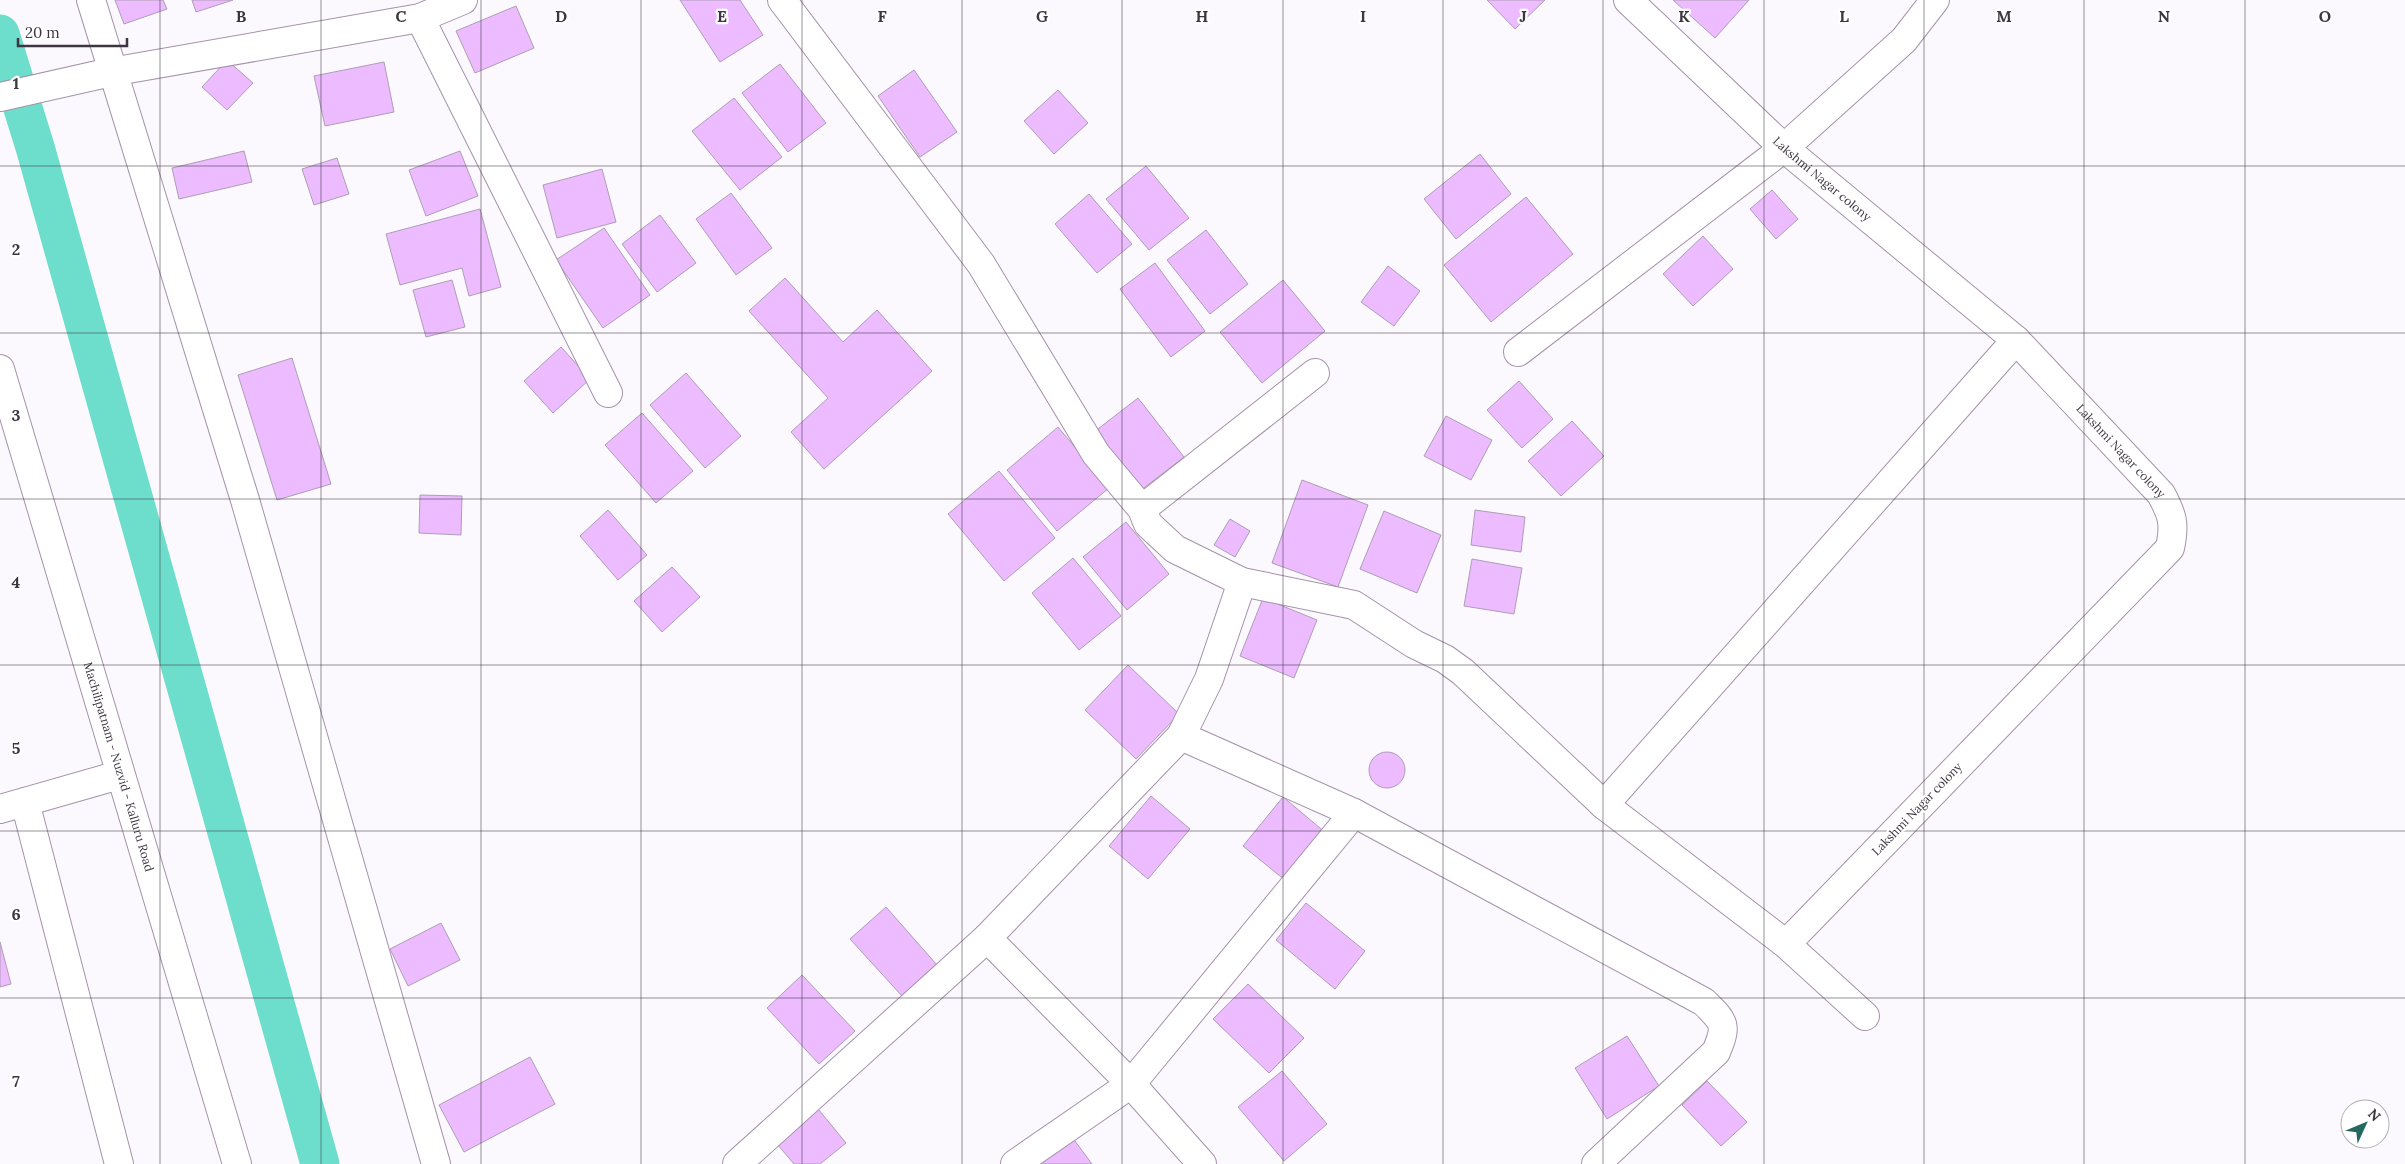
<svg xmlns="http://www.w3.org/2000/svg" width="2405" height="1164" font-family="Lora,serif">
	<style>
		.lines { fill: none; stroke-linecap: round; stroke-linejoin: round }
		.canal { stroke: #6edecc; stroke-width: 39 }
		.building { fill: #edbbff; stroke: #ae9db5 }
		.minor-casing { stroke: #a492aa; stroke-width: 30 }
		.highway-casing { stroke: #a492aa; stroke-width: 30 }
		.minor { stroke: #fff; stroke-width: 28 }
		.highway { stroke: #fff; stroke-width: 28 }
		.grid { fill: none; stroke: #3d3640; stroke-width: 1; stroke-opacity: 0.55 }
		.labels { text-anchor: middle; stroke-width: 4.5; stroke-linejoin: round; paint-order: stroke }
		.street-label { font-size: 12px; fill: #3d3640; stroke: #fff }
		.grid-label { font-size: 16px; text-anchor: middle; font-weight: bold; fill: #3d3640; stroke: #fff; stroke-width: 4.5; stroke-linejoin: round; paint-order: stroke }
	</style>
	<rect width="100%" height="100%" fill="#fcf9fe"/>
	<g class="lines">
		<path class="canal" d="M0 34 35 147 320 1164"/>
	</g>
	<path class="building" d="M115 0H163L167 9 124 24Z
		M192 0H233L196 12Z
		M680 0H740L763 35 720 62Z
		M1487 0H1545L1515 29Z
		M1673 0H1749L1715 38Z
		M516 6 534 48 475 73 456 31Z
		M227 60 253 83 227 110 202 87Z
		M384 62 394 112 325 126 314 76Z
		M780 64 826 123 788 152 742 93Z
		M914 70 957 132 920 157 878 96Z
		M1058 90 1088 123 1054 154 1024 121Z
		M734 98 782 157 740 190 692 131Z
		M244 151 252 182 179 199 172 168Z
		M460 151 478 196 426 216 409 170Z
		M1480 154 1511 194 1456 239 1424 199Z
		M337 158 349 194 314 205 302 169Z
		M1146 166 1189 218 1149 250 1106 199Z
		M602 169 616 222 557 238 543 185Z
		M1772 190 1798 219 1776 239 1750 209Z
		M731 193 772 248 736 275 696 219Z
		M1089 194 1132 244 1097 273 1055 224Z
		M1526 197 1573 254 1491 322 1444 265Z
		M480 209 501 287 469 296 462 268 400 285 386 234Z
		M660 215 696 263 657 292 622 244Z
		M604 228 650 295 603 328 556 260Z
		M1206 230 1248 284 1210 314 1167 260Z
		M1703 236 1733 269 1693 306 1663 274Z
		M1155 263 1205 331 1171 357 1120 289Z
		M1388 266 1420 291 1394 326 1361 302Z
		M785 278 843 342 877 310 932 371 824 469 791 432 828 398 749 311Z
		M452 280 465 327 426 337 413 290Z
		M1283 280 1325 331 1262 383 1220 332Z
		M561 347 590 379 553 413 524 381Z
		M292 358 331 484 277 500 238 375Z
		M686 373 741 436 705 468 650 405Z
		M1519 381 1553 419 1522 448 1487 410Z
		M1138 398 1184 457 1140 491 1094 432Z
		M642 413 693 471 656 503 605 445Z
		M1446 416 1492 440 1471 480 1424 456Z
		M1572 421 1604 456 1561 496 1528 461Z
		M1058 427 1109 488 1057 531 1007 470Z
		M999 471 1055 538 1004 581 948 514Z
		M1302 480 1368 505 1338 587 1272 563Z
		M420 495 462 496 461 535 419 533Z
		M608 510 647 555 618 580 580 536Z
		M1475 510 1525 517 1521 552 1471 545Z
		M1384 511 1441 535 1417 593 1360 569Z
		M1230 519 1250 531 1235 557 1214 545Z
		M1126 522 1169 574 1127 610 1083 557Z
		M1073 558 1121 616 1079 650 1032 593Z
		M1472 559 1522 568 1514 614 1464 606Z
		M672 567 700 597 662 632 634 601Z
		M1263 598 1317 620 1294 678 1240 656Z
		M1128 665 1179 714 1136 759 1085 710Z
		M1369 770a18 18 0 1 1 36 0a18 18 0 1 1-36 0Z
		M1151 796 1190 829 1148 879 1109 846Z
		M1283 797 1326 833 1286 881 1243 846Z
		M1306 903 1365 951 1335 989 1276 940Z
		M886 907 937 965 902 996 850 939Z
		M441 923 460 960 408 986 390 949Z
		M0 942 11 984 0 987Z
		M802 975 855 1031 819 1064 767 1008Z
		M1248 984 1304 1038 1269 1073 1213 1019Z
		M1627 1036 1659 1086 1607 1119 1575 1068Z
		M530 1057 555 1104 464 1152 439 1105Z
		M1282 1071 1327 1124 1284 1161 1238 1107Z
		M1707 1081 1747 1122 1721 1146 1682 1105Z
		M814 1104 846 1143 820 1164H794L772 1138Z
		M1072 1137 1092 1164H1035Z"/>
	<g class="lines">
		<g class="minor-casing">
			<g id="minor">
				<path d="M91 0 245 500 436 1164"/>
				<path d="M782 0 981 264 1096 454 1142 509 1148 524 1175 549 1242 582 1354 605 1414 644 1445 659 1463 672 1604 805 1786 944 1865 1016"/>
				<path id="s1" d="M1628 0 1784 148 2016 340 2161 494C2173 516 2175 524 2170 548L1786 944"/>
				<path d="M420 18 608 393"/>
				<path d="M0 97 111 72 420 18 463 0"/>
				<path d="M1518 352 1784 148 1904 40 1935 0"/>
				<path d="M1142 509 1315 373"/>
				<path d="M1181 736 1354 813 1704 1002C1724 1022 1728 1024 1716 1052L1596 1164"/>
				<path d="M25 802 119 1164"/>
				<path d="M1604 805 2016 340"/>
				<path d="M0 809 119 775"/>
				<path d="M737 1164 987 938"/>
				<path d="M1015 1164 1131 1084 1354 813"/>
				<path d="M1202 1164 1131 1084 987 938 1181 736 1209 679 1242 582"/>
			</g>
		</g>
		<g class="highway-casing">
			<g id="highway">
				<path id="s2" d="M0 369 237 1164"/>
			</g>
		</g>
		<use href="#minor" class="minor"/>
		<use href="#highway" class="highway"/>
	</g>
	<path class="grid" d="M160 0V1164M321 0V1164M481 0V1164M641 0V1164M802 0V1164M962 0V1164M1122 0V1164M1283 0V1164M1443 0V1164M1603 0V1164M1764 0V1164M1924 0V1164M2084 0V1164M2245 0V1164M0 166H2405M0 333H2405M0 499H2405M0 665H2405M0 831H2405M0 998H2405"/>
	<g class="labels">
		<g class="street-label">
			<text dy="4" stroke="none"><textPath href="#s1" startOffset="264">Lakshmi Nagar colony</textPath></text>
			<text dy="4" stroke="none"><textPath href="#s1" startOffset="669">Lakshmi Nagar colony</textPath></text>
			<text dy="4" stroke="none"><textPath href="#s2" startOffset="415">Machilipatnam - Nuzvid - Kalluru Road</textPath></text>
			<text transform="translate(1917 809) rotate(-46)" y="4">Lakshmi Nagar colony</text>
		</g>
	</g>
	<g class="grid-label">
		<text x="241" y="22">B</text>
		<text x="401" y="22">C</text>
		<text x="561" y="22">D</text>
		<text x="722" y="22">E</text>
		<text x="882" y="22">F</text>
		<text x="1042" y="22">G</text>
		<text x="1202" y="22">H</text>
		<text x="1363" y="22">I</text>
		<text x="1523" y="22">J</text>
		<text x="1684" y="22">K</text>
		<text x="1844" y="22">L</text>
		<text x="2004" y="22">M</text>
		<text x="2164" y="22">N</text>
		<text x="2325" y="22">O</text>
		<text x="16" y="89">1</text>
		<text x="16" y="255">2</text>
		<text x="16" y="421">3</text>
		<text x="16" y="588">4</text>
		<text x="16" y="754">5</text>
		<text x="16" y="920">6</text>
		<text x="16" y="1087">7</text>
	</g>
	<g transform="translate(2365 1124) rotate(46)"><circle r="24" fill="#ffffff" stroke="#b1afb3"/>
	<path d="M0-4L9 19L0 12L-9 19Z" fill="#22695f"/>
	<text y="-8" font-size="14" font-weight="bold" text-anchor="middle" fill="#3d3640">N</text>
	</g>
	<path d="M18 38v8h109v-8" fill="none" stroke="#3d3640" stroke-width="2.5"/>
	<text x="25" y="38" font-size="15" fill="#3d3640" stroke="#ffffff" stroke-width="4" paint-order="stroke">20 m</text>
</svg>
